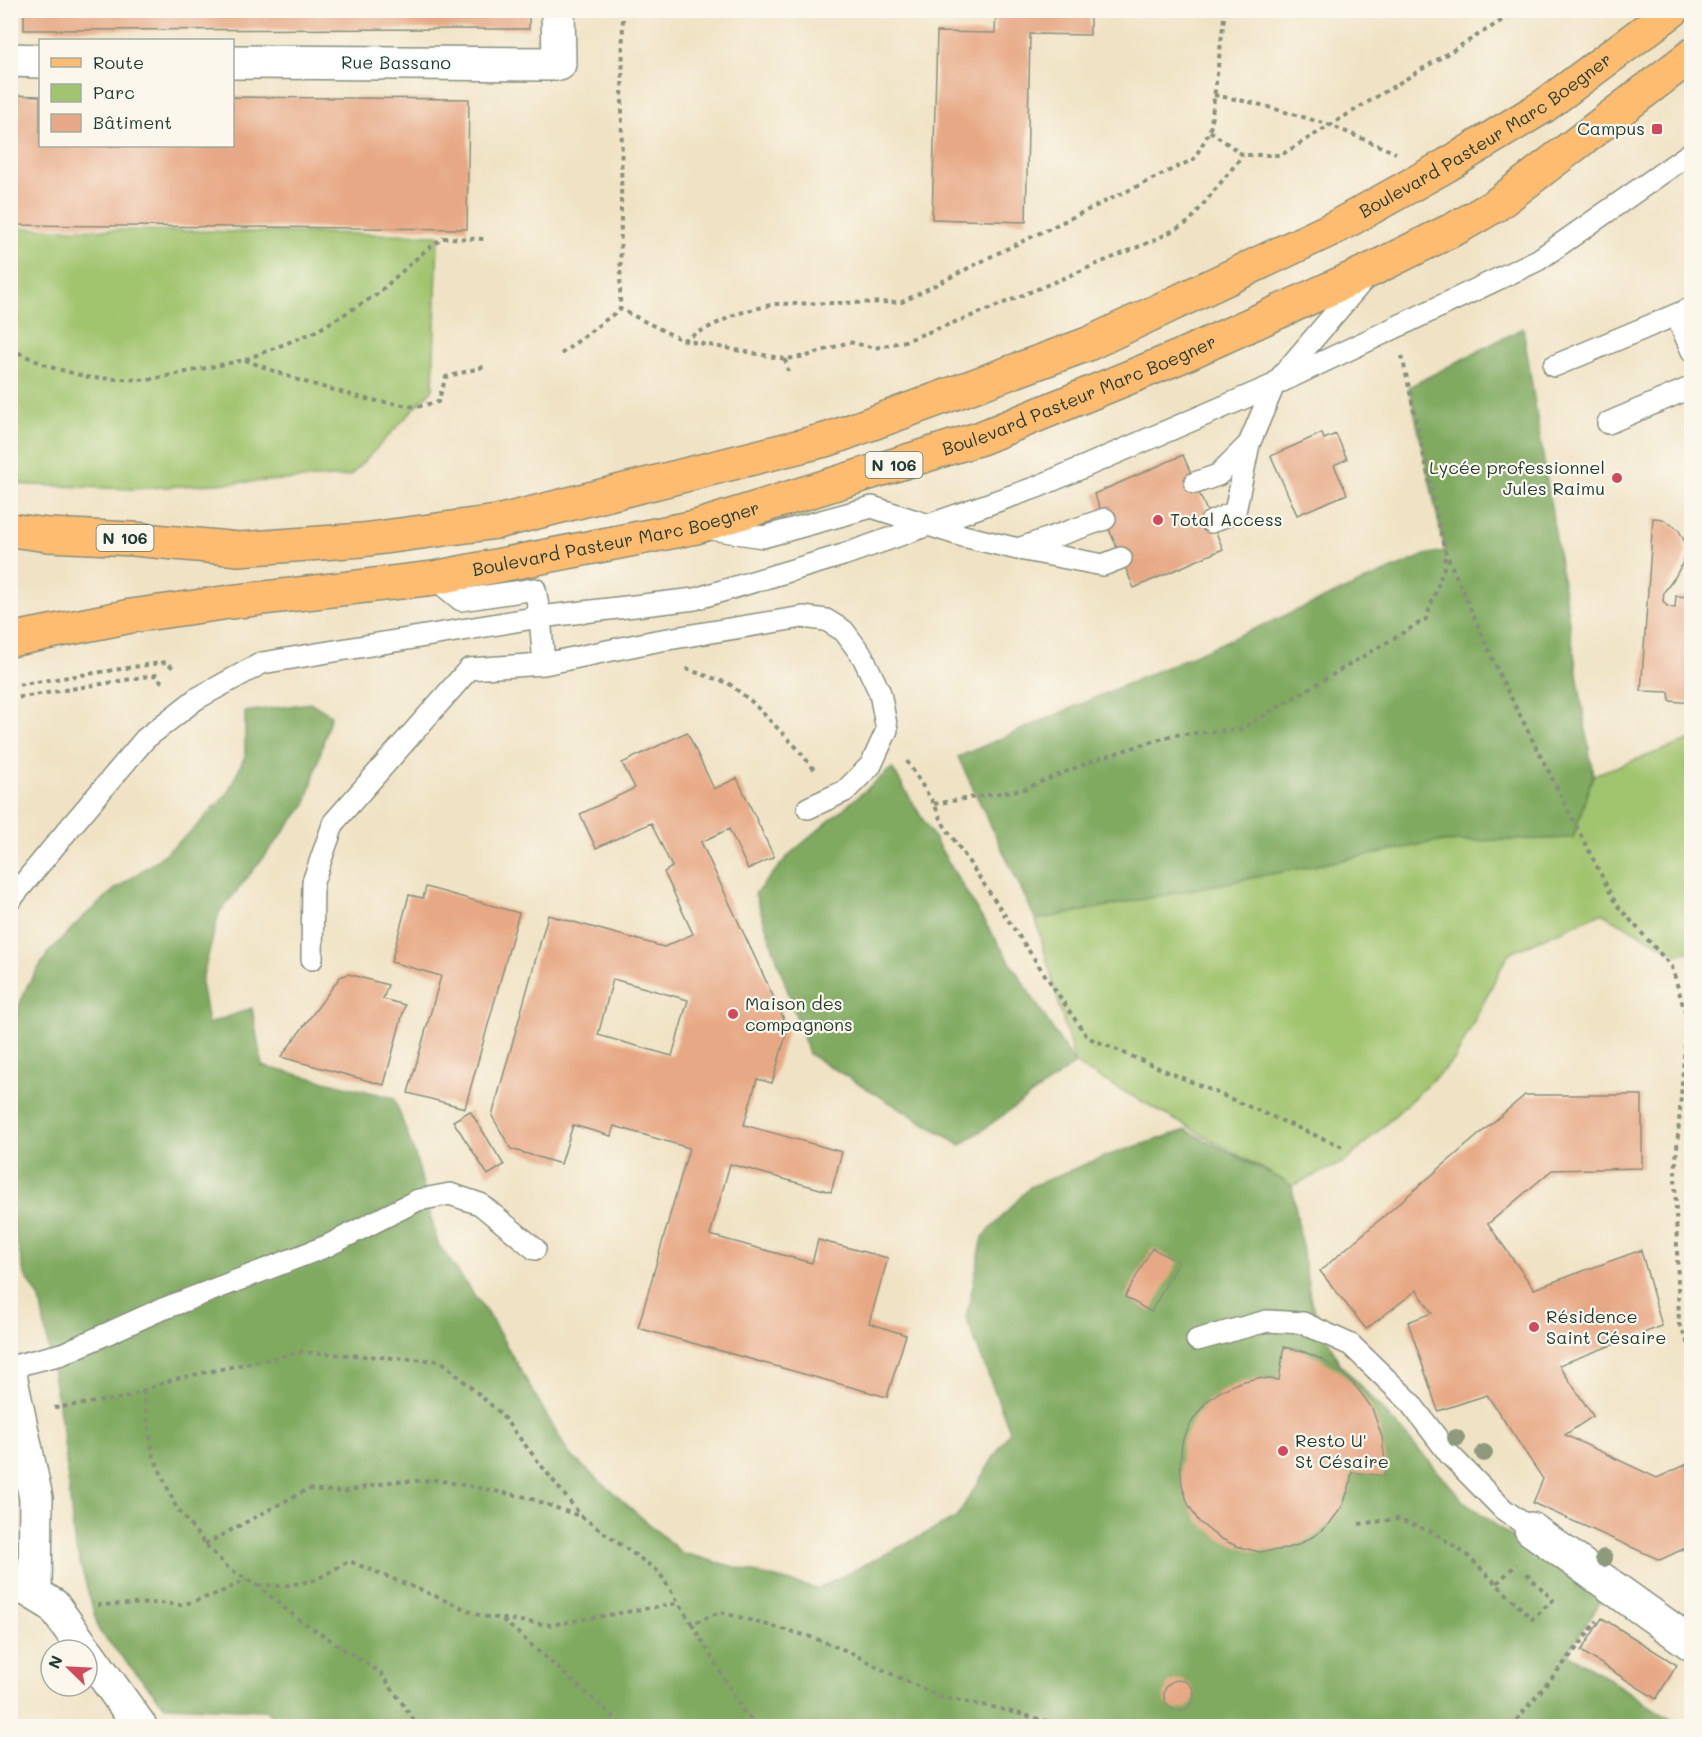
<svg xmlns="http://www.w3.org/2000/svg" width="1702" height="1737" font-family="Mali,sans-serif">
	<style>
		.green { fill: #a1c46e; stroke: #608051; stroke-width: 1.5 }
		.forest { fill: #80aa61; stroke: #50744a; stroke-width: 1.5 }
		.building { fill: #e7a985; fill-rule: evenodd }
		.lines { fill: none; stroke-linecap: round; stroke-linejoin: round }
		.lane-casing { stroke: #88907c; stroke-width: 24 }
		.street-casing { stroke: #88907c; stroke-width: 36 }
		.primary-casing { stroke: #88907c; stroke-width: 36 }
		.path { stroke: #88907c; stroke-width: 4; stroke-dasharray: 4.5 4.5; stroke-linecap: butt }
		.lane { stroke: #fff; stroke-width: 21 }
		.street { stroke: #fff; stroke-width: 33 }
		.primary { stroke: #febc70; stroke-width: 33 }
		.tree { fill: #8f9a7d }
		.poi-dot { fill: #d1495b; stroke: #fbf7ec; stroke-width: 2 }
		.labels { text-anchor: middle; stroke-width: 4.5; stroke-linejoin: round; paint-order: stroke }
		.shield { fill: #fbf7ec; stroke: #61756b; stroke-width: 1.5 }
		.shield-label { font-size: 16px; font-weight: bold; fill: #1f3d34 }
		.street-label { font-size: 18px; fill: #1f3d34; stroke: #fbf7ec }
		.poi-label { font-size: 18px; fill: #1f3d34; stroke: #fbf7ec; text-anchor: start }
	</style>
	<rect width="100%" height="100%" fill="#fbf7ec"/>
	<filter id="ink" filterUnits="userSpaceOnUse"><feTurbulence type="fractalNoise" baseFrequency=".0167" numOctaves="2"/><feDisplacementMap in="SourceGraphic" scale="12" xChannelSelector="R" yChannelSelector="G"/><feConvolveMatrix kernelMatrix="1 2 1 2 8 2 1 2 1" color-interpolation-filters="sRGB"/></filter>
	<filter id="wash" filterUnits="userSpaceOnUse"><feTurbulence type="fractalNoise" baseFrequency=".008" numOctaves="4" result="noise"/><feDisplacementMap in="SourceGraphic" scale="24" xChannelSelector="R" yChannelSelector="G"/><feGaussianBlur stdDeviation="1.35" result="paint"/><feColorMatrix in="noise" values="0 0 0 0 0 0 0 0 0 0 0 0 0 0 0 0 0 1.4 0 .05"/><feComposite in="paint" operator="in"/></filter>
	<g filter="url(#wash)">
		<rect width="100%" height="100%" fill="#f0e3c5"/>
		<path class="green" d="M11 228 438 235 433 389 350 476 131 489 11 484Z
			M1691 740V951L1678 954 1601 913 1508 954 1455 1059 1346 1161 1292 1186 1283 1180 1075 1064 1036 920 1434 842 1572 838 1593 775Z"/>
		<path class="forest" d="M1523 328 1593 775 1573 838 1434 842 1036 920 958 757 1425 555 1445 551 1409 387Z
			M311 703 331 715 306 804 219 913 201 983 208 1024 252 1008 262 1066 394 1098 416 1158 438 1244 491 1319 569 1454 682 1553 817 1589 956 1518 1010 1431 966 1318 983 1237 1030 1187 1103 1157 1186 1130 1283 1180 1292 1186 1311 1302 1339 1363 1403 1432 1464 1501 1551 1567 1605 1594 1568 1653 1673 1721 1674 1726H282L265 1710 165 1706 99 1631 74 1541 63 1431 40 1299 24 1273 11 1216 10 1028 28 984 49 952 81 919 114 890 157 860 194 829 227 794 245 756V712Z
			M892 768 980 915 1075 1064 961 1145 809 1054 755 894 791 853Z"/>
		<g id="blocks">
			<path class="building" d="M24 10H529V29L24 30Z
				M996 10H1090V35L1030 34 1026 222 932 219 937 32 995 33Z
				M10 95 40 96V146H232V97L469 99 467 229 10 225Z
				M1322 433 1324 439 1336 434 1347 459 1334 465 1347 494 1297 515 1271 456Z
				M1183 455 1223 549 1134 588 1094 494Z
				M1653 518 1663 519 1678 529 1683 538 1686 551 1682 564 1675 577 1664 592 1663 601 1667 606 1675 608 1676 596 1692 597V703L1670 701 1669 692 1641 691Z
				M687 732 714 789 737 778 774 857 748 869 729 829 701 842 788 1028 772 1083 757 1079 744 1125 842 1152 831 1192 730 1164 710 1235 812 1263 818 1240 888 1258 869 1323 906 1335 887 1397 638 1328 689 1148 614 1126 611 1136 573 1125 561 1164 511 1149 492 1116 548 915 664 947 693 934 664 872 672 867 651 823 596 848 580 814 635 788 622 763ZM613 979 688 1000 672 1056 598 1035Z
				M426 887 519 913 465 1108 408 1093 441 976 391 962 409 895 423 898Z
				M348 974 388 985 383 999 405 1005 384 1085 281 1057 340 977Z
				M1525 1095H1642V1168L1552 1170 1488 1224 1534 1289 1641 1250 1662 1326 1559 1365 1593 1416 1565 1435 1657 1478 1692 1462V1545L1660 1560 1533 1503 1543 1479 1487 1395 1438 1411 1408 1322 1432 1313 1417 1290 1366 1329 1320 1271Z
				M470 1111 504 1165 488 1175 453 1121Z
				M1152 1248 1178 1262 1151 1312 1125 1297Z
				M1284 1347 1302 1351 1321 1359 1342 1373 1358 1389 1372 1408 1382 1437 1385 1461 1384 1476 1352 1472 1349 1488 1342 1507 1330 1523 1316 1535 1298 1545 1280 1550 1259 1552 1236 1546 1218 1537 1199 1522 1188 1504 1182 1485 1180 1465 1182 1442 1191 1423 1206 1402 1221 1391 1240 1382 1258 1378 1279 1380Z
				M1602 1618 1677 1665 1656 1699 1581 1651Z
				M1164 1695a15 15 0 1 1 30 0a15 15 0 1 1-30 0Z"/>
		</g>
	</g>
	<g filter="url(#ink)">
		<use href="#blocks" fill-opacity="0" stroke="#88907c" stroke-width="1.5"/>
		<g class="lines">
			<g class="lane-casing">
				<path id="lane" d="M1676 315 1692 351
					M1554 366 1692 308
					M1608 423 1692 387
					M1195 483 1218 475 1249 444 1274 385 1367 276
					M1211 522 1235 512 1249 444
					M705 528 763 537 872 507 963 536 1018 549 1105 519
					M1019 549 1103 565 1121 558
					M434 578 461 600 535 589 540 617 544 664
					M10 900 67 831 145 739 196 699 262 663 540 617 695 599 843 555 1037 487 1274 385 1538 260 1692 152
					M312 959 313 882 334 822 469 669 544 664 656 641 803 617 826 620 844 631 863 657 880 693 887 730 871 765 845 791 808 808
					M1197 1340 1267 1321 1303 1323 1351 1345 1408 1400 1450 1455 1503 1509 1531 1529
					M10 1367 62 1354 155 1312 327 1246 418 1200 450 1194 480 1204 535 1249"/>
			</g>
			<g class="street-casing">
				<g id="street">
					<path d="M10 60 40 61"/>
					<path id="s1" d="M232 62 559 64 558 10"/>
					<path d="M10 1375 36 1498 35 1593"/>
					<path d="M1531 1529 1692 1644"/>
					<path d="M10 1579 53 1605 85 1650"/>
					<path d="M87 1652 140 1726"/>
				</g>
			</g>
			<g class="primary-casing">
				<g id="primary">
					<path id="s2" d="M10 530 48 535 133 539 239 549 362 540 497 522 829 439 1088 344 1338 226 1447 165 1544 106 1673 10"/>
					<path id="s3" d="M10 640 131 616 230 602 434 578 696 527 981 438 1179 357 1373 269 1460 226 1496 205 1692 55"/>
				</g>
			</g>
			<path class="path" d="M623 10 620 309 682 340 785 359 807 356 849 342 875 348 905 341 987 310 1157 239 1189 222 1243 155
				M1214 95 1254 103 1330 125 1396 153
				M1210 131 1243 155H1281L1519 10
				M683 340 736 314 774 304 902 302 996 254 1194 159 1210 131 1225 10
				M10 349 50 367 91 378 148 380 244 360 315 332 376 295 426 250 443 238 484 239
				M561 354 620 309
				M1402 356 1445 551 1501 678 1616 904 1672 967 1687 1019 1675 1174 1679 1324 1692 1352
				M785 359 788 371
				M245 360 298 380 366 399 416 407 438 402 446 377 487 366
				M686 669 728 683 751 701 797 748 816 772
				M10 686 166 662 176 670
				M10 699 156 675 164 685
				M907 761 934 804 944 825 1087 1037 1345 1148
				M934 804 1024 789 1097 759 1173 735 1241 729 1426 619 1444 568 1445 552
				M143 1391 153 1455 176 1507 205 1544 229 1569 257 1585 298 1619 381 1673 418 1726
				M54 1408 124 1398 174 1379 302 1352 441 1361 499 1412 582 1517
				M1359 1524 1397 1519 1435 1533 1467 1555 1532 1619 1553 1600 1526 1573
				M205 1544 308 1489 342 1492 390 1482 437 1480 526 1497 582 1517 659 1572 692 1624
				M1497 1583 1517 1564
				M258 1585 283 1586 316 1580 349 1561 430 1594 481 1616 550 1625 679 1603
				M97 1605 159 1603 182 1605 219 1593 246 1580
				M503 1620 624 1726
				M757 1726 743 1711 692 1624 720 1612 808 1636 850 1652 877 1667 940 1697 993 1707 1066 1726
				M1500 1726 1514 1723 1580 1644 1597 1621"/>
			<use href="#lane" class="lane"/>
			<use href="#street" class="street"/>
			<use href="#primary" class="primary"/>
		</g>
		<g class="tree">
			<circle cx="1456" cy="1438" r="9"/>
			<circle cx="1484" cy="1453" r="9"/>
			<circle cx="1604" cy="1558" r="9"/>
		</g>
	</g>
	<g class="poi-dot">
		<rect x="1651" y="123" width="12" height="12" rx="3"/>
		<circle cx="1617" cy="478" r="6"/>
		<circle cx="1158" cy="520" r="6"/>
		<circle cx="733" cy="1014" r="6"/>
		<circle cx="1534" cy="1327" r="6"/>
		<circle cx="1283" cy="1451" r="6"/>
	</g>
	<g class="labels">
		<g class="shield">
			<rect x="865.5" y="452" width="57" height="26" rx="4.5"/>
			<rect x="96.5" y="525" width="57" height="26" rx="4.5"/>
		</g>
		<g class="shield-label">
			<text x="894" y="471">N 106</text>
			<text x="125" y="544">N 106</text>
		</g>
		<g class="street-label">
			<text dy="6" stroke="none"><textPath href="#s1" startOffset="164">Rue Bassano</textPath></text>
			<text dy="6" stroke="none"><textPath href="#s2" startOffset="1557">Boulevard Pasteur Marc Boegner</textPath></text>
			<text dy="6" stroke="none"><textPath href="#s3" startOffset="1101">Boulevard Pasteur Marc Boegner</textPath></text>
			<text dy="6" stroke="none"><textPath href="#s3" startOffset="615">Boulevard Pasteur Marc Boegner</textPath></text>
		</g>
		<g class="poi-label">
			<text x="1645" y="135" text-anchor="end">Campus</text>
			<text x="1605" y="474" text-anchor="end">Lycée professionnel<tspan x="1605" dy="21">Jules Raimu</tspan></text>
			<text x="1170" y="526">Total Access</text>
			<text x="745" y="1010">Maison des<tspan x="745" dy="21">compagnons</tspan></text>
			<text x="1546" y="1323">Résidence<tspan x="1546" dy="21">Saint Césaire</tspan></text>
			<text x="1295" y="1447">Resto U'<tspan x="1295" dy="21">St Césaire</tspan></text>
		</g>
	</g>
	<rect width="1702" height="1737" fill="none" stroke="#fbf7ec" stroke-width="36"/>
	<rect x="39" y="39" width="195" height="108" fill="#fbf7ec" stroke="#a3ada2" stroke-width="1.5"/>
	<rect x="51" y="58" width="30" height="9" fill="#febc70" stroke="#a3ada2" stroke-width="1.5"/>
	<text x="93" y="69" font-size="18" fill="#1f3d34">Route</text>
	<rect x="51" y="84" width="30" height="18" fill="#a1c46e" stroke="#a3ada2" stroke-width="1.5"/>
	<text x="93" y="99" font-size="18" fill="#1f3d34">Parc</text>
	<rect x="51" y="114" width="30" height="18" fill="#e7a985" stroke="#a3ada2" stroke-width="1.5"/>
	<text x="93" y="129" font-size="18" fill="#1f3d34">Bâtiment</text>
	<g transform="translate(69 1668) rotate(294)"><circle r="28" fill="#fbf7ec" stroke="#a3ada2" stroke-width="1.5"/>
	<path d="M0-4.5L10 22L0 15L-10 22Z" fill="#d1495b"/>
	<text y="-9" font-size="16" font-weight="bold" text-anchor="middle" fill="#1f3d34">N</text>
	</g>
</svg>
